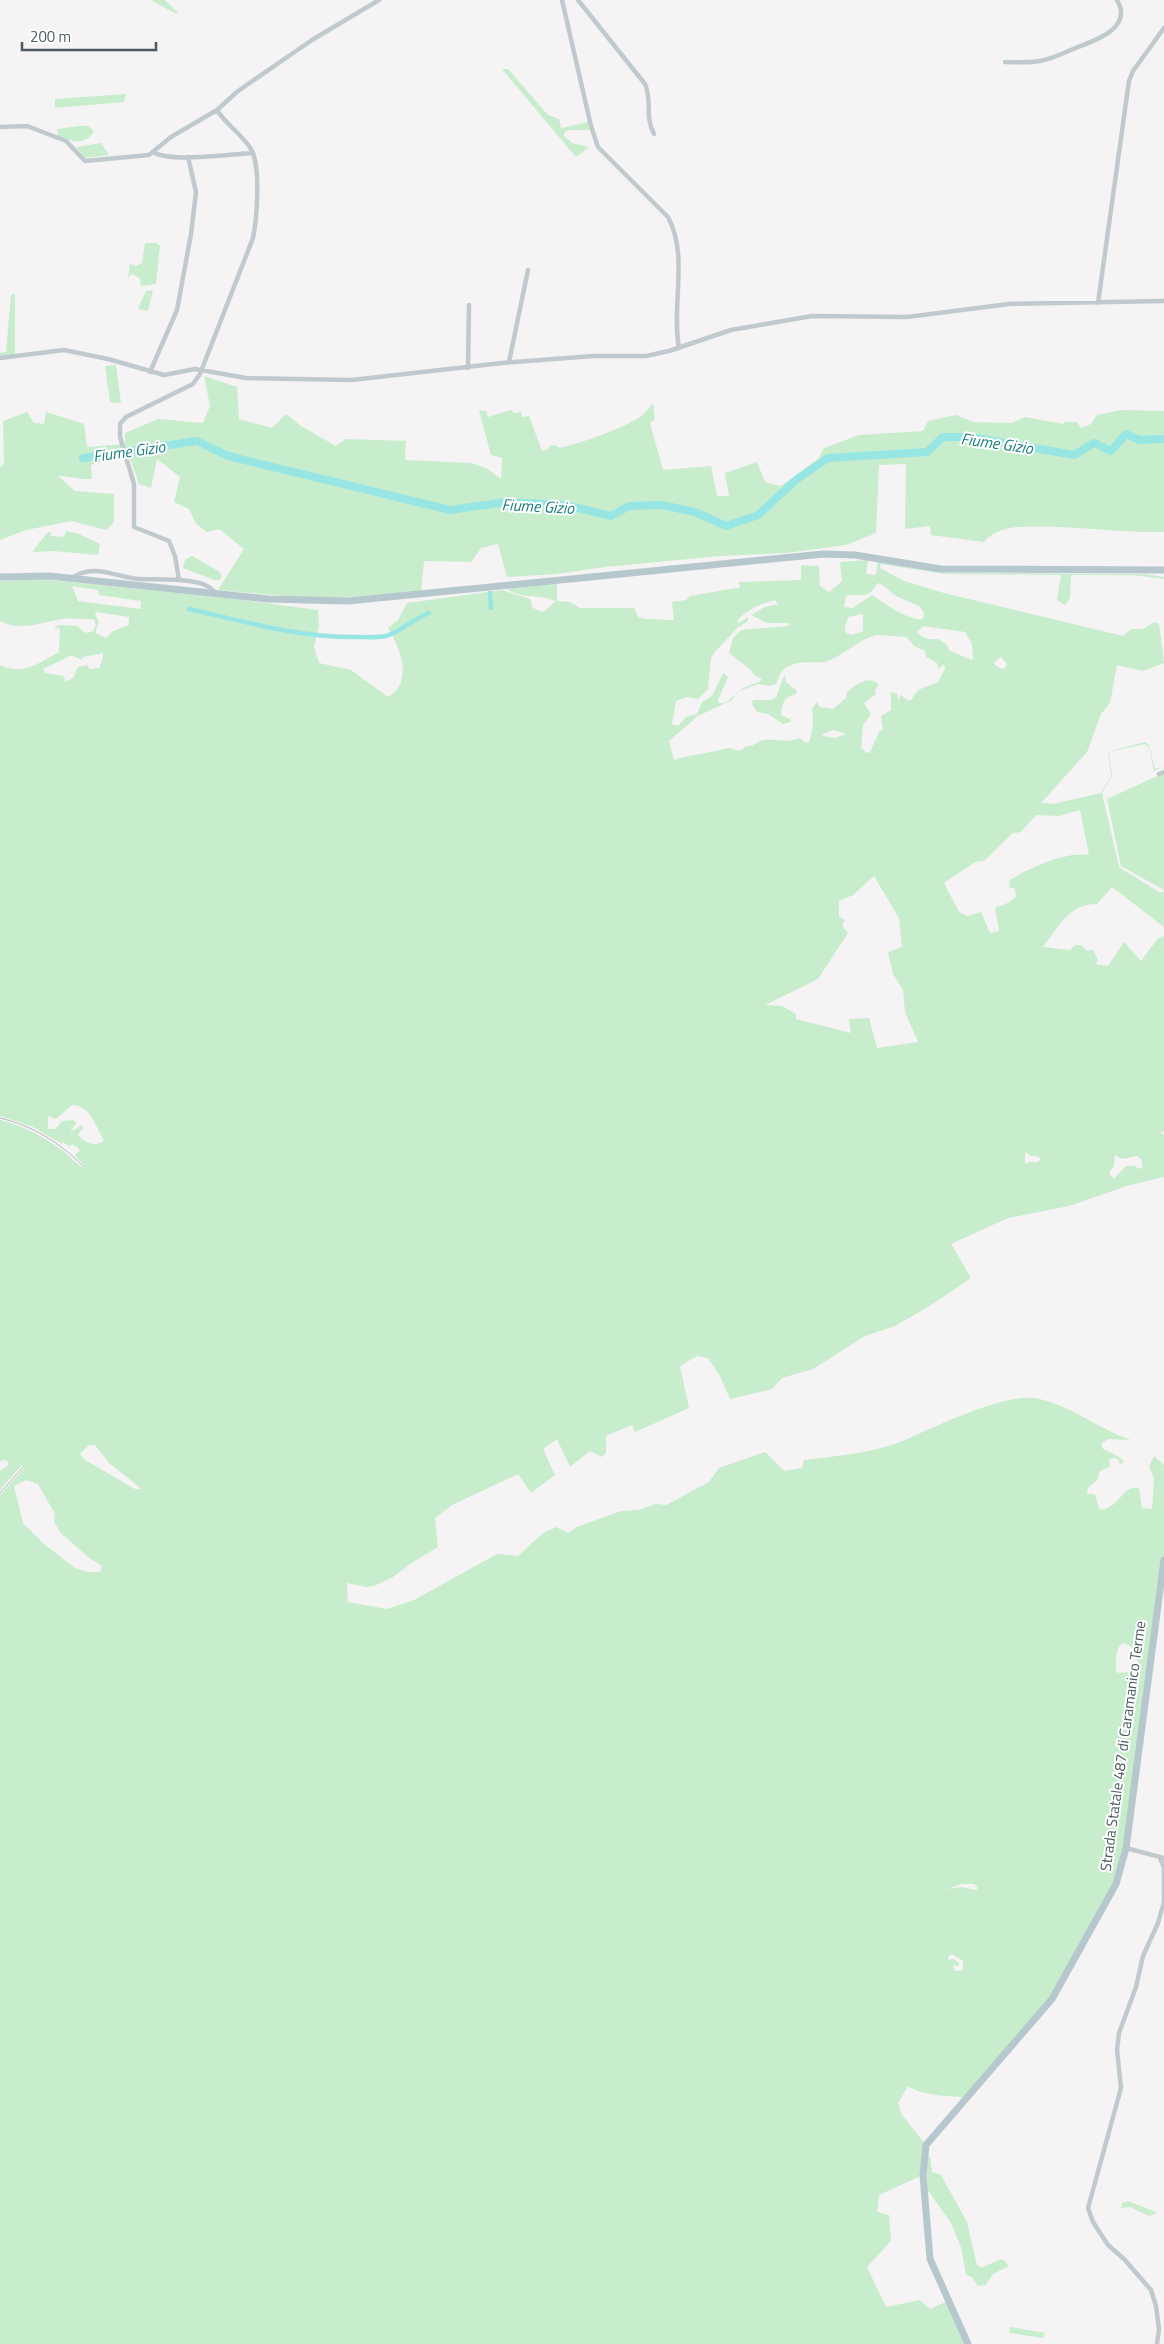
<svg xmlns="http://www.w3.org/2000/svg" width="1164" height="2344" font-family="'Titillium Web',sans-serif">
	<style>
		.green { fill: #c7edcd; fill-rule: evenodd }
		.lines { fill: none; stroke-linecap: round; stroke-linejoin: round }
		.canal { stroke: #98e6e4; stroke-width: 4.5 }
		.river { stroke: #98e6e4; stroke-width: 8 }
		.minor { stroke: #c0cace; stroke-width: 4.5 }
		.primary { stroke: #b6c8ce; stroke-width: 7 }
		.rail { stroke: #b6babc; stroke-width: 1 }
		.labels { text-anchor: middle; stroke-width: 4; stroke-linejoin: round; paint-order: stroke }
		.street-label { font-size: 15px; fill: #4c5a5f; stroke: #fff }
		.water-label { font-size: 16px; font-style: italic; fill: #187f7c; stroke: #fff }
	</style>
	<rect width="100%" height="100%" fill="#f5f3f3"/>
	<path class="green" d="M151 0H165L178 13 176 14Z
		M502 69H508L548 115 559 119 561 128 588 122 590 130H568L564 133V136L572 143 589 147 576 157Z
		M126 94 124 102 55 108V99Z
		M80 126H88L94 131C84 147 71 141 58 136L57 129Z
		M101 143 109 155 85 158 76 147Z
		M145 243H156L160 246 156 284 141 286 140 278 132 274 128 278 130 264 136 266 142 263Z
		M153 290 148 311 138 309 146 291Z
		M11 294H15V353L14 355 0 356V353L6 352Z
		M116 365 121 403 110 402 105 366Z
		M204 376 237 387 239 419 272 428 286 414 301 426 336 446 346 439 406 441 405 460 471 463 486 468 501 479 502 458 491 455 479 410 486 411 488 417 511 410 514 413 521 412 522 417 529 416 542 451 548 449 550 446 555 445 560 448C584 442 619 430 640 417 645 414 649 408 653 403L655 419 650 423 663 470 711 466 717 496H729L725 473 757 462 765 482 781 486 819 458 824 448 859 435 923 431 928 421 956 415 973 422 1012 423 1025 417 1063 424 1065 422H1077L1081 428 1091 424 1097 415 1122 410 1164 411V532C1115 533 1066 524 1018 527 1005 528 992 532 984 542L931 535 930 526 905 529 906 464 879 465 876 533 846 545 786 553 720 556 605 567 556 574 507 577 498 544 481 548 471 562 424 561 421 591 338 598 296 597 218 590 244 549 219 529 207 532 196 524 189 509 174 502 180 477 157 459 151 488 139 484 129 455 91 465 92 479C81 480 70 476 58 476L75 491 114 494V522L106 530 71 521 26 530 0 540V467L4 464 3 421 27 412 34 423 44 424 46 412 84 424 87 447 125 444V433L158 419 203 423 210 406Z
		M66 531 79 534 100 544 98 555 53 551 32 552 48 532H51V536L64 537Z
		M192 556 220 572 222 577 219 580H214L183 568 185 560Z
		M868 560 866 574 876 575 878 562 946 573 1145 574 1164 577V579L1132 575H1071L1070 598 1065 605 1057 600 1061 575 945 574 881 564 880 568 904 581 940 592 1123 636 1131 629H1143L1154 622 1159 624 1164 663 1143 671 1117 665 1110 703 1101 714 1087 752 1041 803 1053 804 1101 793 1111 776 1108 752 1145 742 1149 745 1155 769 1164 766 1154 771 1149 747 1145 744 1109 752 1112 776 1102 793 1119 867 1159 892H1164V927L1112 887 1097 904C1068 904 1059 927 1043 947L1070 950 1075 945H1081L1087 951 1093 950 1098 960 1096 964 1108 966 1124 942 1141 961 1158 938 1164 936V1132L1162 1131 1161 1133 1164 1135V1177L1130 1185 1069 1206 1008 1218 951 1244 971 1278 931 1305 895 1326 865 1336 813 1369 782 1378 772 1389 730 1399 720 1376 708 1358 697 1356 680 1366 689 1408 635 1432 632 1425 606 1436V1453L602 1457 590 1451 570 1467 557 1439 543 1449 555 1475 531 1493 518 1474 452 1505 435 1518 438 1547 413 1562 393 1577 374 1586 366 1587 347 1583 348 1602 387 1609 414 1600 497 1554 518 1556 543 1533 556 1527 568 1533 577 1527 621 1511 638 1510 656 1504 666 1505 709 1482 719 1468 765 1452 784 1471 802 1468 804 1460C837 1456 874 1453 905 1440 934 1427 1003 1394 1034 1398 1068 1403 1098 1429 1131 1440L1108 1439 1101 1444 1103 1449 1121 1458 1124 1462 1120 1464 1118 1459 1113 1458 1109 1460 1110 1466 1099 1472 1098 1479 1088 1488 1087 1494H1095L1099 1509 1104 1510C1109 1507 1115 1504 1118 1500 1125 1493 1127 1486 1139 1488L1142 1508 1152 1509 1154 1478 1149 1466 1154 1456 1164 1465V1560L1122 1868 1064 1981 967 2098C947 2095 925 2097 908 2086L898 2103 902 2115 926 2145 923 2175 879 2195 877 2212 889 2215 891 2241 867 2267 886 2307 920 2300 930 2309 949 2300 968 2344H0V1495L25 1467 22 1465 0 1490V1471L9 1465 6 1460 0 1461V1120C32 1128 58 1144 81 1167L84 1165 75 1156 80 1150 72 1144 70 1147 63 1142 62 1144 33 1127 0 1116V665C23 676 39 663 59 652L60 628 54 629 58 625 77 626 86 633 93 631 96 625 94 620 90 619C81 620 71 617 62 619 42 622 21 632 0 621V581L40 579 227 598 318 610 319 626 314 647 319 663 351 670 388 697C414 682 400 647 388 628L398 620 407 603 502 590 530 599 533 608 542 612 546 610 555 601C541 594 521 599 507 589L557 583V601L570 602 580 608H634L638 617 646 619 674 620 672 602 686 600 690 596C707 594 722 589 740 588L739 582 801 580V565L819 566 820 586 829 592 842 581 840 562ZM880 583 896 596 919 606 924 613 923 619C908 621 884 603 872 595L853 608 844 607 846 596C860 592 866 602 877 584ZM72 586 98 590 99 595 141 601V609L78 601ZM775 600 778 604 765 607 751 615 767 623H789L788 626 741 630 733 638 729 653 751 670 755 676 761 678V681L743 688 725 703H719L718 700 728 677 723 673 712 696 702 702 697 714 686 717 678 726 672 724 676 701 687 697 698 699 708 689 711 658 714 653 737 628 748 621V617L739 623 737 621C746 610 762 603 775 600ZM97 612 129 617V625L113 631 106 638 95 633 99 622 95 614ZM863 614V631L852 635 846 633 845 627 848 617ZM923 626 965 632 972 644 973 659 972 660 950 651 946 644 938 639C930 640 923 639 917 632ZM876 635 907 637 914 646 925 651 926 657 937 663 939 669 944 664 945 669 938 682 918 690 910 701 900 695 899 702 897 694 891 692V710L881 716 883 729 879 732 870 752 866 753 861 747 863 725 871 714 864 703 876 694 875 690 879 685C868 674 857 685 847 692L846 698 833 709 820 707 817 702 812 709C814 720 813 731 809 742L806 743 800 738C787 743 778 739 765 740 757 740 754 748 746 746 738 755 736 748 727 748 709 754 691 754 674 760L669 741 698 716 732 700 737 692 758 684 770 686 776 684C779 676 781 669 789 666 802 659 816 665 828 661 845 654 857 641 876 635ZM103 653V658L99 668 90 669 87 665 78 667 73 678 65 682 64 676 45 673 43 669 72 655 81 660 83 657ZM1001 657 1007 664 1005 668 1002 669 995 665 994 662ZM833 730 846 734 835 738 823 736V734ZM1080 810 1089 855C1064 852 1032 867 1010 880L1009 887 1015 889 1016 896 1010 902 995 908 999 931 990 933 981 912 967 916 959 912 944 883 975 862 984 861 1013 833 1021 832 1036 815 1059 816ZM874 876 899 918 902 947 888 952 893 974 903 990 905 1012 918 1042 877 1048 869 1018 849 1019 851 1033 796 1019V1014L782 1006 765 1005 818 979 848 933 842 926 845 920 839 917V901L853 895ZM72 1105C90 1105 96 1127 104 1140L102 1142C94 1147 83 1142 78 1135L83 1128 82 1125 70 1132 76 1123 73 1120 62 1121 55 1129H48V1116L56 1119ZM1025 1152 1031 1156H1037L1041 1159 1038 1162H1030L1025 1164ZM1115 1155 1122 1159 1137 1156 1141 1159 1143 1167 1138 1169 1135 1166H1126L1114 1179 1109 1173 1114 1166ZM89 1445H95L110 1464 142 1489H135L85 1460 80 1454ZM26 1480 38 1484 55 1514 54 1521 60 1532 89 1558 101 1565V1572H88L75 1568 44 1544 23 1523 14 1486ZM1123 1643 1129 1645 1138 1654 1137 1671 1118 1673 1116 1670C1116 1661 1115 1648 1123 1643ZM962 1884H974L978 1888 976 1890 961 1887 947 1889ZM949 1955H953L963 1961V1970L955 1971 953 1965 959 1966V1963L954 1959 948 1960Z
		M785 674 786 682 797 691 796 694C785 696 781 704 781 715L790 719 791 722 783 724 768 714 757 712 752 704 753 700H771L776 697Z
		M1164 773V890L1121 866 1107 799Z
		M927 2156 930 2157 932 2172 941 2175 967 2222 977 2265 981 2268 1001 2259 1005 2261 1009 2266 993 2274 986 2285 978 2286 972 2277 966 2275 961 2247 951 2223 927 2189Z
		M1128 2201 1156 2212 1155 2214 1149 2216 1130 2207 1121 2208 1122 2203Z
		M1010 2327 1045 2333 1043 2338 1009 2333Z"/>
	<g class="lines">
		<path class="canal" d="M490 593 491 608
			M189 609C244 621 298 638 355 637 365 637 376 638 386 636 398 633 415 618 429 613"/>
		<path class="river" d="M83 458 197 441 228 456 450 510 506 502 566 505 611 516 629 506 662 505 695 512 726 526 758 515 796 480 828 458 927 452 943 437H971L1074 455 1094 443 1111 451 1126 434 1139 440 1164 439"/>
		<path class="minor" d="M562 0 591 126 598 147 668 217C689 256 671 305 679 348
			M578 0 645 84C653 103 644 115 654 134
			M1005 62C1017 62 1029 63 1040 61 1052 59 1062 54 1073 49 1093 41 1134 29 1117 0
			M0 127 27 126 66 141 85 161 149 155 171 137 217 110 238 91 312 40 379 0
			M153 152C170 163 230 154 253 153
			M1098 303 1129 81 1133 71 1164 28
			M0 358 64 350 108 359 164 375 195 369 246 378 352 380 502 363 593 356H646L669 351 731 330 812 316 907 317 1009 304 1164 301
			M509 362 528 270
			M468 368 469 305
			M150 372 177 310 191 234 196 192 188 157
			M72 578C93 562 118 578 140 579 158 580 206 576 215 593
			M179 580 175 556 169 541 134 527V484L120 437V424L126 417 193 384 200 374 253 238C257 218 261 166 251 149 242 134 226 125 217 110
			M1159 774 1164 772
			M1126 1848 1164 1858
			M1157 2344 1159 2329 1156 2306 1151 2290 1124 2259 1108 2245 1093 2222 1088 2208 1121 2088 1117 2050 1119 2033 1136 1987 1143 1956 1158 1923 1164 1902V1868L1160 1858"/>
		<path class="primary" d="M0 577 49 576 268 599 348 601 823 554 855 555 941 569 1164 570
			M968 2344 930 2259 923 2175 926 2145 1052 1999 1116 1884 1126 1848 1164 1560"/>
		<path class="rail" d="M0 1118C33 1126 59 1142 83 1166
			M0 1493 24 1466"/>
	</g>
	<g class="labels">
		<g class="street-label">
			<text transform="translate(1123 1746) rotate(-82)" y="5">Strada Statale 487 di Caramanico Terme</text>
		</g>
		<g class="water-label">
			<text transform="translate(997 443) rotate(8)" y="6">Fiume Gizio</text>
			<text transform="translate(129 451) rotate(-8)" y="6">Fiume Gizio</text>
			<text transform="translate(538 506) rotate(3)" y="6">Fiume Gizio</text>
		</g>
	</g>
	<path d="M22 42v8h134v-8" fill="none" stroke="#4c5a5f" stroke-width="2.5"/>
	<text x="30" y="42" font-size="15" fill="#4c5a5f" stroke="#ffffff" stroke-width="4" paint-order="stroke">200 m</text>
</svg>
